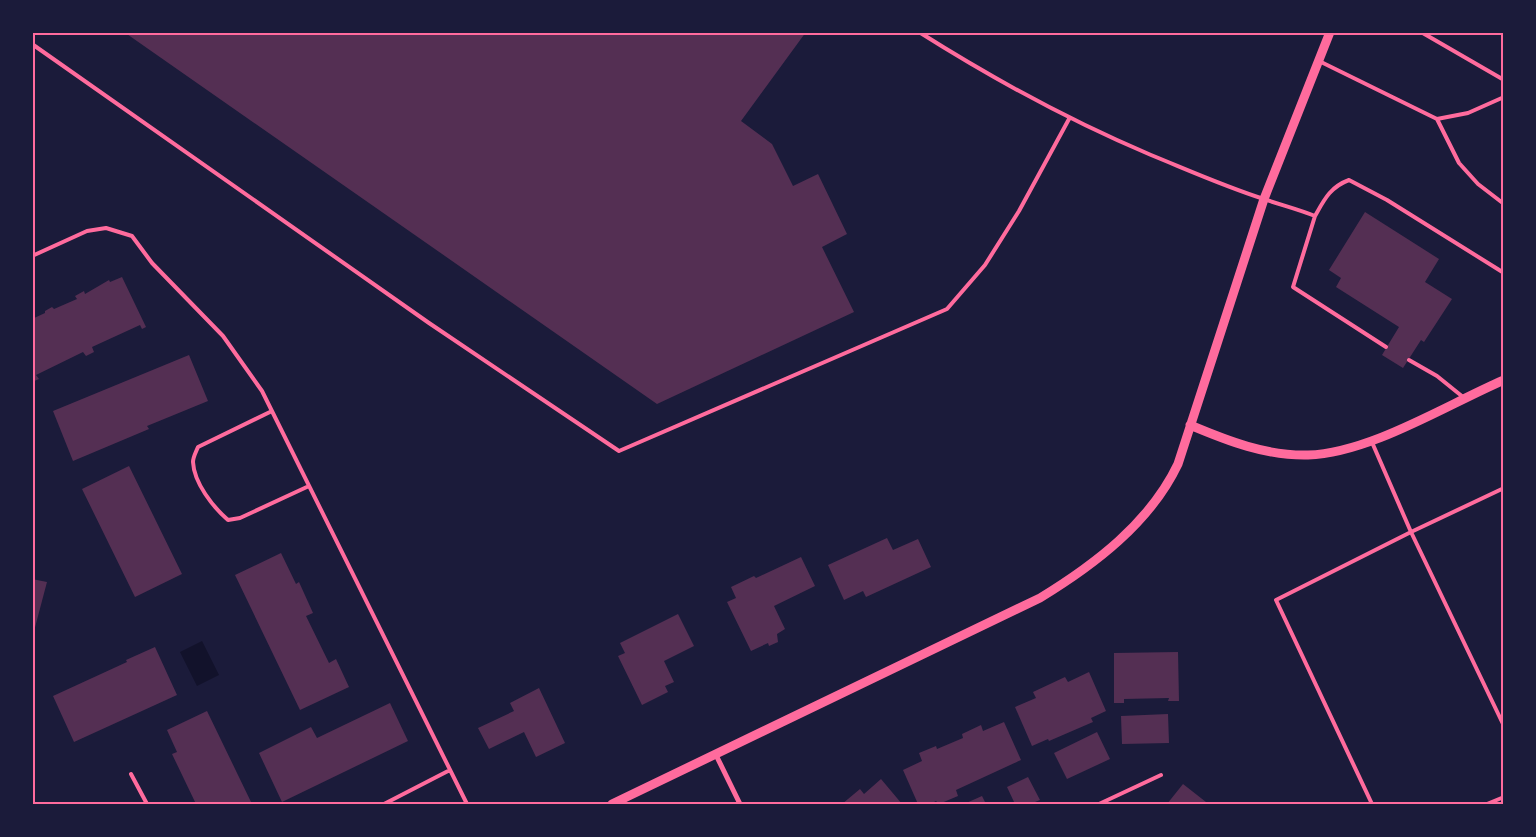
<svg xmlns="http://www.w3.org/2000/svg" width="1536" height="837" font-family="'Fira Sans Condensed',sans-serif">
	<style>
		.water { fill: #12122b }
		.building { fill: #542f53 }
		.lines { fill: none; stroke-linecap: round; stroke-linejoin: round }
		.service { stroke: #ff6b9d; stroke-width: 4 }
		.minor { stroke: #ff6b9d; stroke-width: 5 }
		.tertiary { stroke: #ff6b9d; stroke-width: 9 }
		.neatline { fill: none; stroke: #ff6b9d; stroke-width: 2 }
	</style>
	<rect width="100%" height="100%" fill="#1b1b3a"/>
	<path class="water" d="M202 641 219 675 197 686 180 652Z"/>
	<path class="building" d="M124 32H806L741 121 772 144 793 186 818 174 847 234 822 247 854 312 657 404Z
		M1365 212 1439 259 1425 282 1452 299 1424 342 1421 340 1403 368 1382 355 1399 327 1336 287 1341 278 1329 270Z
		M122 277 146 327 142 329 140 325 92 347 94 352 86 356 83 352 36 375 39 379 32 382V319L45 313V311L52 307 54 309 77 299 75 296 84 291 85 294 109 280 110 282Z
		M189 355 208 401 147 426 149 429 73 461 53 411Z
		M129 466 182 574 135 597 82 489Z
		M887 538 893 550 918 539 931 567 866 597 863 591 844 600 828 565Z
		M281 553 296 584 299 582 313 613 306 616 329 663 336 659 349 687 300 710 235 575Z
		M801 557 815 586 774 606 785 629 777 634 778 642 769 646 768 643 751 651 727 602 736 598 731 587 754 576 756 578Z
		M32 579 47 582 33 635H32Z
		M678 614 694 646 664 661 674 682 665 686 668 692 642 705 618 656 625 653 620 643Z
		M155 647 177 695 74 742 53 696 127 662 126 660Z
		M1178 652 1179 701H1168L1169 698 1124 699V703H1114V653Z
		M1089 672 1106 711 1091 718 1093 722 1049 741 1048 739 1032 746 1015 707 1036 698 1033 692 1065 677 1068 682Z
		M539 688 565 743 536 757 524 732 489 749 478 728 514 711 510 703Z
		M390 703 408 741 282 802 259 753 311 727 317 738Z
		M207 711 252 804H196L172 754 177 752 167 730Z
		M1168 714 1169 743 1122 744 1121 716Z
		M1004 722 1021 760 956 790 958 796 939 804 936 801 930 804H918L903 770 922 761 919 753 936 746 937 749 963 738 962 734 981 725 983 731Z
		M1097 732 1110 759 1067 779 1054 753Z
		M1028 777 1040 800 1030 804H1015L1007 787Z
		M881 779 902 804H842L860 789 864 794Z
		M1183 784 1206 802 1203 804H1167Z
		M982 796 986 804H964Z"/>
	<g class="lines">
		<path class="service" d="M919 32C995 80 1068 120 1151 155 1188 170 1226 187 1264 199 1281 205 1298 209 1315 216 1324 200 1330 187 1349 180L1387 200 1504 273
			M1421 32 1504 80
			M32 44 429 323 619 451 947 309 985 265 1019 211 1069 119
			M1319 61 1437 119 1468 113 1504 97
			M1437 119 1459 163 1478 184 1504 204
			M1315 216 1293 287 1386 347
			M32 256 87 231 106 228 132 236 152 263 223 336 262 391 467 804
			M1409 360 1437 376 1463 397
			M272 411 198 447C196 452 193 457 193 462 194 483 213 507 228 520L240 518 309 486
			M1371 440 1411 532 1504 726
			M131 774 147 804
			M384 804 450 770
			M1099 804 1161 775
			M1372 804 1276 600 1411 532 1504 488
			M1487 804 1504 797"/>
		<path class="minor" d="M716 755 740 804"/>
		<path class="tertiary" d="M1190 425C1228 441 1266 456 1308 455 1370 453 1446 405 1504 380
			M612 804 1040 598C1094 565 1150 523 1178 464L1264 199 1330 32"/>
	</g>
	<rect width="1536" height="837" fill="none" stroke="#1b1b3a" stroke-width="68"/>
	<rect x="34" y="34" width="1468" height="769" class="neatline"/>
</svg>
